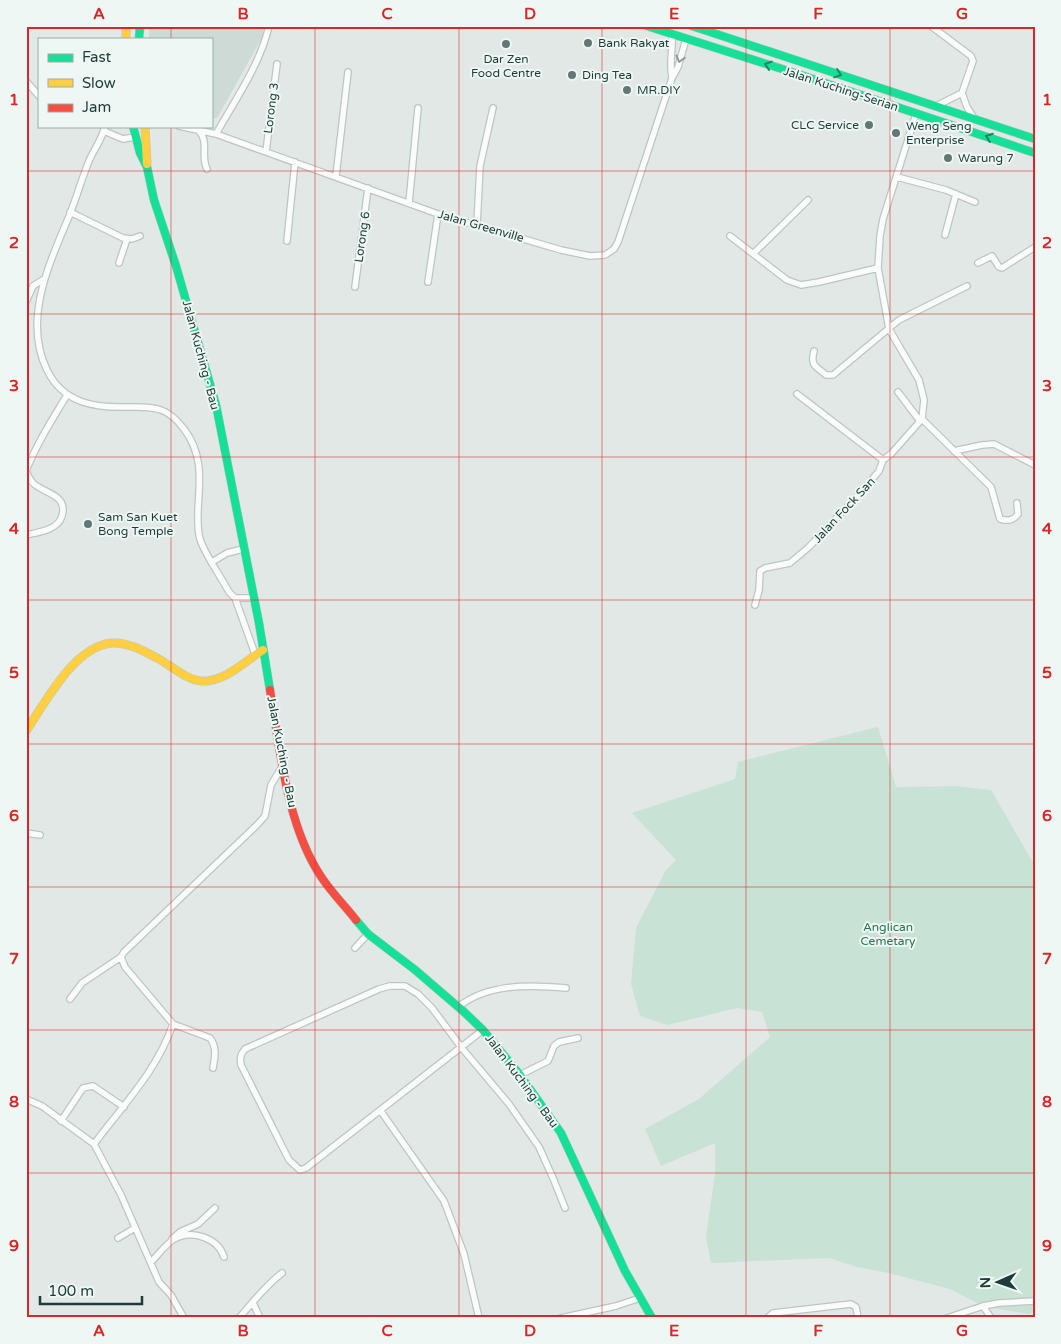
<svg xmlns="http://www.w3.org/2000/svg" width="1061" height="1344" font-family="'Varela Round',sans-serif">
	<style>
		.built { fill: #cedad6 }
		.green { fill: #c8e2d5 }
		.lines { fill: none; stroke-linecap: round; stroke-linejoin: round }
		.street-casing { stroke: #bec5c3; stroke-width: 8 }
		.fast-casing { stroke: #bdc6c4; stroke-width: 9 }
		.slow-casing { stroke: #bdc6c4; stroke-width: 9 }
		.jam-casing { stroke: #bdc6c4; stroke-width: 9 }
		.street { stroke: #fafcfb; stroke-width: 5.5 }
		.fast { stroke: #16e098; stroke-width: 8 }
		.slow { stroke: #ffcf43; stroke-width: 8 }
		.jam { stroke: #f24e42; stroke-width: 8 }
		.oneway { stroke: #8c9c9a }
		.oneway2 { stroke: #1a8664 }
		.grid { fill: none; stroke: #d62828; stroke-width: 1; stroke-opacity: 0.55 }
		.poi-dot { fill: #627876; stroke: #eef7f4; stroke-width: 2 }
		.labels { text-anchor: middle; stroke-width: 4; stroke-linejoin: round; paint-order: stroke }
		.poi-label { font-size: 12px; fill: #1e3c39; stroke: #eef7f4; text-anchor: start }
		.street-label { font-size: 12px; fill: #1e3c39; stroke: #eef7f4 }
		.park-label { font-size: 12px; fill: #257652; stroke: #eef7f4 }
		.neatline { fill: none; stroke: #d62828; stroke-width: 2 }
		.grid-label { font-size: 16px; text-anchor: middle; font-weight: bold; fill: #d62828 }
	</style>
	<rect width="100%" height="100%" fill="#e1e8e6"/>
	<path class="built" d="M149 26H264L263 36 217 118 211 119V39H149Z"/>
	<path class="green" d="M878 727 896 787 955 786 991 790 1035 866V1312L1029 1314 985 1307 950 1289 889 1273 857 1267 829 1258 711 1263 706 1237 715 1174V1143L661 1166 645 1129 699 1099 770 1037 762 1012 737 1008 667 1025 640 1016 631 984 636 928 666 870 676 860 632 813 735 779 738 762Z"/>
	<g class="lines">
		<g class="street-casing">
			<path id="street" d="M931 26 971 56 973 61 962 93 936 106
				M672 78C669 61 673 51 672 35
				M27 82 39 96
				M962 93 967 107 974 118
				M105 126C103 138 94 149 89 161 82 178 77 196 70 214 50 262 22 319 47 370 63 403 94 408 127 407 138 407 150 406 161 410 170 413 178 421 184 429 203 454 200 479 198 509 198 519 197 529 200 539 204 553 221 577 229 592L235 598H254
				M179 126 216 134 438 214 561 250 590 256 605 255 614 249 618 242 672 78 678 67 686 39
				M198 130C210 141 200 156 207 169
				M104 131 123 139 135 137
				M216 134C235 100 260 65 269 26
				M266 152 277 64
				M336 176 348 72
				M897 177 946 190 975 202
				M409 203 418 108
				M70 212 123 238 132 239 140 236
				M477 225 480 166 493 108
				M945 235 956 194
				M730 236 787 280 801 285 819 282 878 268
				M287 241 295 162
				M754 253 808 200
				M119 263 127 239
				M978 263 992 256 999 267 1002 268 1035 247
				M428 282 438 214
				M355 287 368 188
				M26 302 33 286 44 279
				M814 351C810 366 816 366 826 375H833L899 320 967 286
				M898 392 920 421
				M797 394 883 460
				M922 419 991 487 1000 519C1008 521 1013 521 1018 514L1017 503
				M954 451 982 445 994 444 1035 465
				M26 471C37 443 52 420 67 395
				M26 535C39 532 58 530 62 516 68 495 46 494 34 484 30 480 28 476 26 471
				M212 562 227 553 243 549
				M235 598 255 654
				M755 605 759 590 760 571 765 568 790 563 809 547 865 488 879 471 883 460 891 454 922 419 924 400 919 380 889 329 878 268 880 236 883 219 916 114
				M26 833 40 835
				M355 948 368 934
				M70 999 82 983 121 957
				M458 1007C488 983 530 985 566 988
				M483 1030C424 1076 365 1122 306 1168L300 1170 289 1160 241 1065C240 1058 240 1055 245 1049L379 989 390 986H405L418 994 432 1008 461 1047 509 1104 539 1147 553 1178 565 1208
				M213 1068C215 1057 217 1047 210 1038L173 1024 125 967 121 957 124 952 257 825 265 816 271 785 283 765
				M520 1075 548 1061 554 1046 559 1042 578 1038
				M26 1099 42 1106 94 1144 121 1195 159 1282 171 1295 184 1318
				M380 1110 444 1201 464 1254 479 1318
				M61 1121 83 1088 93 1086 124 1107
				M94 1144C123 1105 157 1071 173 1024
				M118 1238 135 1228
				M172 1239 180 1232 198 1224 215 1208
				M151 1262C158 1255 165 1245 174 1239 192 1229 218 1238 224 1257
				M253 1303 260 1318
				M983 1306 991 1318
				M239 1318C253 1302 265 1286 282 1273
				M561 1318 616 1306 640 1298
				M767 1318 773 1313 851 1304 856 1307 858 1318
				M947 1318 983 1306 999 1303 1035 1301"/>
		</g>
		<g class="fast-casing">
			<path id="fast" d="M647 26 801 75 1035 153
				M692 26 1035 139
				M139 39 140 26
				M133 126 140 153 147 167 154 200 176 266 216 405 259 623 270 690
				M356 920 368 934 414 969 463 1011 483 1030 520 1075 561 1133 625 1271 652 1318"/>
		</g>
		<g class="slow-casing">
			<path id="slow" d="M126 26V39
				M145 126 147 164
				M26 731C45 703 74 646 112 643 127 642 142 650 155 657 170 664 185 680 202 681 225 682 245 661 263 650"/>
		</g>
		<g class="jam-casing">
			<path id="jam" d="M270 690C280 750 287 827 322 878 332 893 345 906 356 920"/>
		</g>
		<use href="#street" class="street"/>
		<use href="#fast" class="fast"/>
		<use href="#slow" class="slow"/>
		<use href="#jam" class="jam"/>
	</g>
	<defs><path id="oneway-chevron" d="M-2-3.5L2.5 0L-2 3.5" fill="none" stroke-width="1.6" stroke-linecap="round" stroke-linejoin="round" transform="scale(1.25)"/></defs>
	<use class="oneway" href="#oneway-chevron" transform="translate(680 59) rotate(106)"/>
	<g class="oneway2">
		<use href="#oneway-chevron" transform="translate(768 65) rotate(-162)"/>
		<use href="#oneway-chevron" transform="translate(838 74) rotate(19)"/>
		<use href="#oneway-chevron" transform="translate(989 137) rotate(-160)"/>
	</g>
	<path class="grid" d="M171 26V39M315 26V1318M459 26V1318M602 26V1318M746 26V1318M890 26V1318M171 126V1318M26 171H1035M26 314H1035M26 457H1035M26 600H1035M26 744H1035M26 887H1035M26 1030H1035M26 1173H1035"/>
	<g class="poi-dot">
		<circle cx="588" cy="43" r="5"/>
		<circle cx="506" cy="44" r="5"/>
		<circle cx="572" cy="75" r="5"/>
		<circle cx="627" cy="90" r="5"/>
		<circle cx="869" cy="125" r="5"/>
		<circle cx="896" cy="133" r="5"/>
		<circle cx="948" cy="158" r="5"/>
		<circle cx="88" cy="524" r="5"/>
	</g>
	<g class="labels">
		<g class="poi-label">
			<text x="598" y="47">Bank Rakyat</text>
			<text x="506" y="63" text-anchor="middle">Dar Zen<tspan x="506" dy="14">Food Centre</tspan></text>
			<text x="582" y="79">Ding Tea</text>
			<text x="637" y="94">MR.DIY</text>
			<text x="859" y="129" text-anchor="end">CLC Service</text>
			<text x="906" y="130">Weng Seng<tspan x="906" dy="14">Enterprise</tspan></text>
			<text x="958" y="162">Warung 7</text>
			<text x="98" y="521">Sam San Kuet<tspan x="98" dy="14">Bong Temple</tspan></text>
		</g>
		<g class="street-label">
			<text transform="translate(841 89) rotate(18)" y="4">Jalan Kuching-Serian</text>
			<text transform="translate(271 108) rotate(-83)" y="4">Lorong 3</text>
			<text transform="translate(481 226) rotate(16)" y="4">Jalan Greenville</text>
			<text transform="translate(362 237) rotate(-82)" y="4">Lorong 6</text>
			<text transform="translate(201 355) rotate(75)" y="4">Jalan Kuching - Bau</text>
			<text transform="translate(844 510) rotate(-47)" y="4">Jalan Fock San</text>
			<text transform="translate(282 752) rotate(79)" y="4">Jalan Kuching - Bau</text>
			<text transform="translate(522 1081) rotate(53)" y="4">Jalan Kuching - Bau</text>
		</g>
		<g class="park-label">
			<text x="888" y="931">Anglican<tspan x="888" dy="14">Cemetary</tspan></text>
		</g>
	</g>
	<rect width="1061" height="1344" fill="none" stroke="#eef7f4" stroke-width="55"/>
	<rect x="38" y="38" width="175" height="90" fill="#eef7f4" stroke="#9baca9"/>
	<rect x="48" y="54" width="25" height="8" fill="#16e098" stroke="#9baca9"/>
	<text x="82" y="62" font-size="15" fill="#1e3c39">Fast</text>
	<rect x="48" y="79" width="25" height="8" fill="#ffcf43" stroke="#9baca9"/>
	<text x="82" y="88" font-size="15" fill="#1e3c39">Slow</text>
	<rect x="48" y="104" width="25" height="8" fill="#f24e42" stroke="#9baca9"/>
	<text x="82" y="112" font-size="15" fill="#1e3c39">Jam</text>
	<g transform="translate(998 1282) rotate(268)" stroke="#eef7f4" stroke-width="4" paint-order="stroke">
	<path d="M0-4L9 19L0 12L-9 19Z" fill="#1e3c39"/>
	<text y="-8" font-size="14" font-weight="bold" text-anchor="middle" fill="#1e3c39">N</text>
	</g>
	<path d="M40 1296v8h102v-8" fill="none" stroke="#1e3c39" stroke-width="2.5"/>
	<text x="48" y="1296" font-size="15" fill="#1e3c39" stroke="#eef7f4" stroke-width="4" paint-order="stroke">100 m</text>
	<rect x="28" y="28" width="1006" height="1288" class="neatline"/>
	<g class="grid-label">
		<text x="99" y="19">A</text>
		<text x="243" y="19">B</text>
		<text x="387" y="19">C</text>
		<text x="530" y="19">D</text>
		<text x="674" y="19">E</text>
		<text x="818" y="19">F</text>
		<text x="962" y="19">G</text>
		<text x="14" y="105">1</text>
		<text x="1047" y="105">1</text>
		<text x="14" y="248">2</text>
		<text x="1047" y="248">2</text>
		<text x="14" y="391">3</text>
		<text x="1047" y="391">3</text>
		<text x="14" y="534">4</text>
		<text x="1047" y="534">4</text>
		<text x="14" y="678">5</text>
		<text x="1047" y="678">5</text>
		<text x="14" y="821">6</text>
		<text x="1047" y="821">6</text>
		<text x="14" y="964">7</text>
		<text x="1047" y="964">7</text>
		<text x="14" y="1107">8</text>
		<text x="1047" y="1107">8</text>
		<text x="14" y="1251">9</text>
		<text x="1047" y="1251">9</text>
		<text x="99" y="1336">A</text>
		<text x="243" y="1336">B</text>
		<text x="387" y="1336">C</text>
		<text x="530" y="1336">D</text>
		<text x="674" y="1336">E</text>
		<text x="818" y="1336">F</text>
		<text x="962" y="1336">G</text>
	</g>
</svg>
